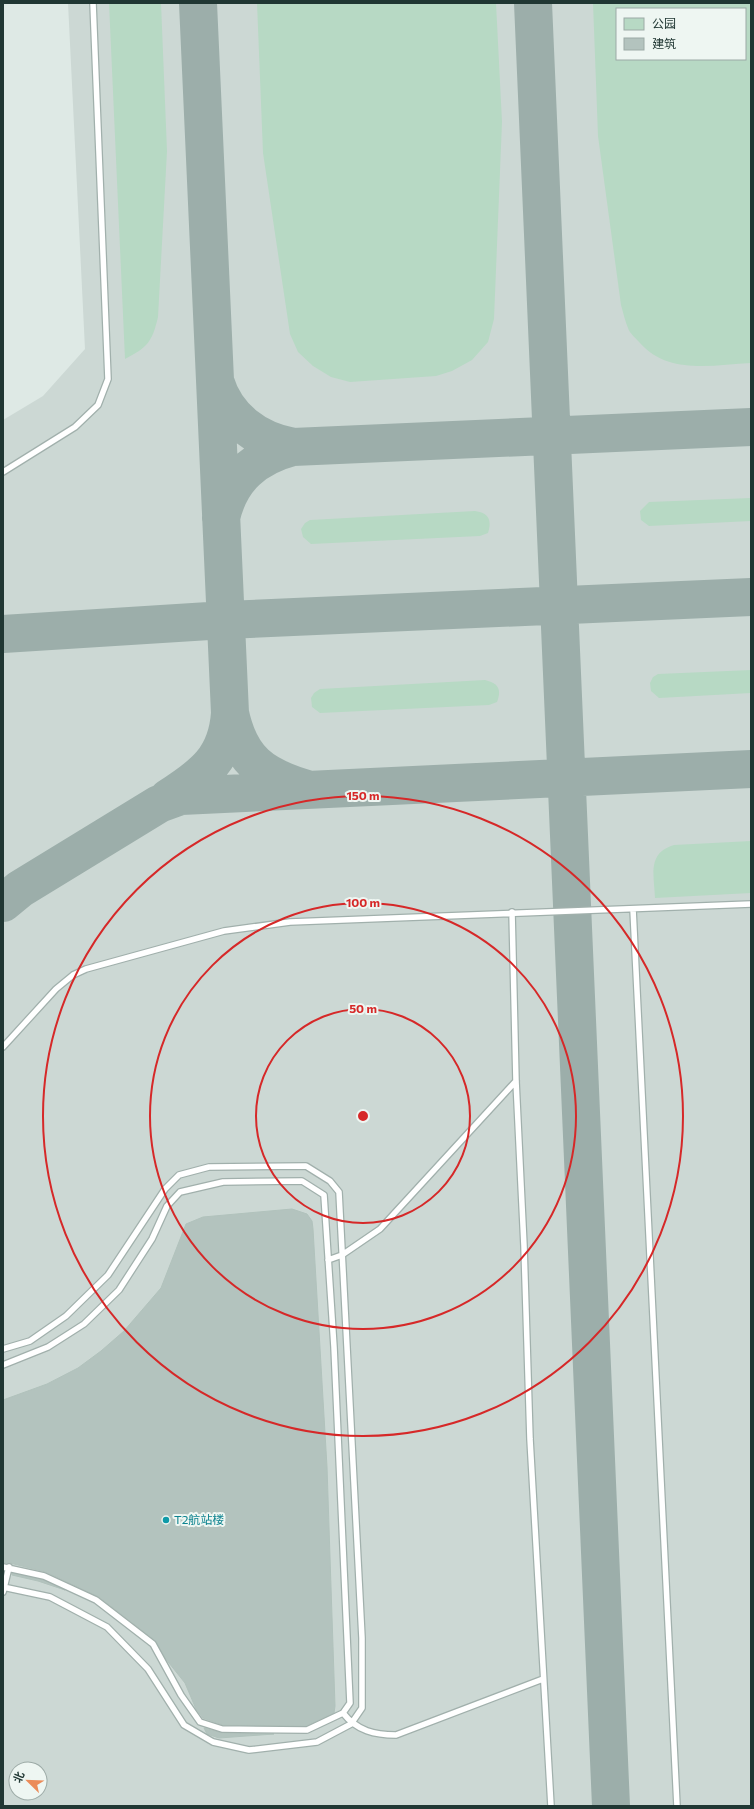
<svg xmlns="http://www.w3.org/2000/svg" width="754" height="1809" font-family="Commissioner,'Noto Sans SC',sans-serif">
	<style>
		.built { fill: #ccd8d4; fill-rule: evenodd }
		.green { fill: #b7d9c4; fill-rule: evenodd }
		.lines { fill: none; stroke-linecap: round; stroke-linejoin: round }
		.taxiway { stroke: #9caeaa; stroke-width: 38 }
		.building { fill: #b3c3be; stroke: #b1c2bc }
		.service-casing { stroke: #a1b0ac; stroke-width: 8 }
		.service { stroke: #fff; stroke-width: 5.5 }
		.ring { fill: none; stroke: #d62828; stroke-width: 2 }
		.culture-dot { fill: #0f9aa8; stroke: #eef6f2; stroke-width: 1.5 }
		.labels { text-anchor: middle; stroke-width: 4; stroke-linejoin: round; paint-order: stroke }
		.culture-label { font-size: 12px; fill: #0d838f; stroke: #eef6f2; text-anchor: start }
		.centre { fill: #d62828; stroke: #eef6f2; stroke-width: 2 }
		.ring-label { font-size: 12px; text-anchor: middle; font-weight: bold; fill: #d62828; stroke: #eef6f2; stroke-width: 4; stroke-linejoin: round; paint-order: stroke }
	</style>
	<rect width="100%" height="100%" fill="#dee9e5"/>
	<path class="built" d="M68 3H751V1806H3V420L43 396 85 349ZM617 9H745V59H617ZM16 1769H40V1793H16Z"/>
	<path class="green" d="M109 3H161L167 151 158 317C152 342 148 347 125 359Z
		M257 3H496L502 122 494 319 488 342 472 360 452 371 436 376 350 382 331 377 313 366 298 352 290 334 263 153Z
		M593 3H751V363C713 365 668 375 640 343 636 338 630 334 628 328 625 321 623 312 621 305L598 136ZM617 9H745V59H617Z
		M751 498V521L649 526 641 520 640 511 649 502Z
		M475 511C489 513 492 520 488 533L480 536 311 544 303 537 301 529 305 523 310 520Z
		M751 670V693L659 698 651 691 650 683 653 677 658 674Z
		M485 680C498 683 502 689 497 702L489 705 320 713 312 707 311 698 314 693 320 689Z
		M751 841V893L655 898C654 875 647 853 674 845Z"/>
	<g class="lines">
		<path class="taxiway" d="M198 3 230 713C240 760 262 776 307 789
			M533 3 611 1806
			M215 381C226 418 256 440 293 447 255 457 230 478 221 518
			M293 447 751 427
			M3 634 225 620 751 597
			M168 798C204 775 227 758 230 713
			M3 903 20 889 159 804 181 796 751 769"/>
	</g>
	<path class="building" d="M292 1209 307 1214 312 1221 313 1229 327 1467 335 1706 334 1713 306 1726 223 1725 203 1718 196 1709 185 1683 165 1658 156 1641 99 1597 46 1572 10 1563H3V1400L47 1384 78 1368 101 1351 124 1331 161 1288 186 1224 203 1217Z
		M12 1573 43 1580 65 1590 38 1581 12 1575Z
		M204 1728 222 1733 274 1734 219 1738 207 1734Z"/>
	<g class="lines">
		<g class="service-casing">
			<path id="service" d="M3 472 75 427 98 405 108 379 93 3
				M633 909 677 1806
				M512 912 516 1081 524 1246 530 1439 551 1806
				M3 1047 56 989 73 975 86 969 224 931 290 922 751 904
				M328 1260 342 1255 380 1229 516 1081
				M3 1349 30 1341 66 1316 108 1275 165 1189 179 1175 209 1167 306 1166 330 1181 339 1192 362 1638V1708L351 1724 317 1742 249 1750 213 1742 184 1725 148 1669 107 1627 50 1597 3 1587
				M3 1365 48 1347 84 1324 119 1290 152 1239 167 1206 180 1192 223 1182 302 1181 324 1195 334 1347 350 1703 343 1713 307 1730 222 1729 200 1722 181 1695 153 1644 96 1600 44 1576 3 1567
				M3 1592 9 1567
				M343 1713C357 1731 375 1735 396 1735L543 1679"/>
		</g>
		<use href="#service" class="service"/>
	</g>
	<g class="ring">
		<circle cx="363" cy="1116" r="107"/>
		<circle cx="363" cy="1116" r="213"/>
		<circle cx="363" cy="1116" r="320"/>
	</g>
	<circle class="culture-dot" cx="166" cy="1520" r="4"/>
	<g class="labels">
		<g class="culture-label">
			<text x="174" y="1524">T2航站楼</text>
		</g>
	</g>
	<circle cx="363" cy="1116" r="6" class="centre"/>
	<g class="ring-label">
		<text x="363" y="800">150 m</text>
		<text x="363" y="907">100 m</text>
		<text x="363" y="1013">50 m</text>
	</g>
	<rect width="754" height="1809" fill="none" stroke="#203733" stroke-width="8"/>
	<rect x="616" y="8" width="130" height="52" fill="#eef6f2" stroke="#9caaa6"/>
	<rect x="624" y="18" width="20" height="12" fill="#b7d9c4" stroke="#9caaa6"/>
	<text x="652" y="28" font-size="12" fill="#203733">公园</text>
	<rect x="624" y="38" width="20" height="12" fill="#b3c3be" stroke="#9caaa6"/>
	<text x="652" y="48" font-size="12" fill="#203733">建筑</text>
	<g transform="translate(28 1781) rotate(293)"><circle r="19" fill="#eef6f2" stroke="#9caaa6"/>
	<path d="M0-3L7 15L0 10L-7 15Z" fill="#eb8b59"/>
	<text y="-6" font-size="11" font-weight="bold" text-anchor="middle" fill="#203733">北</text>
	</g>
</svg>
